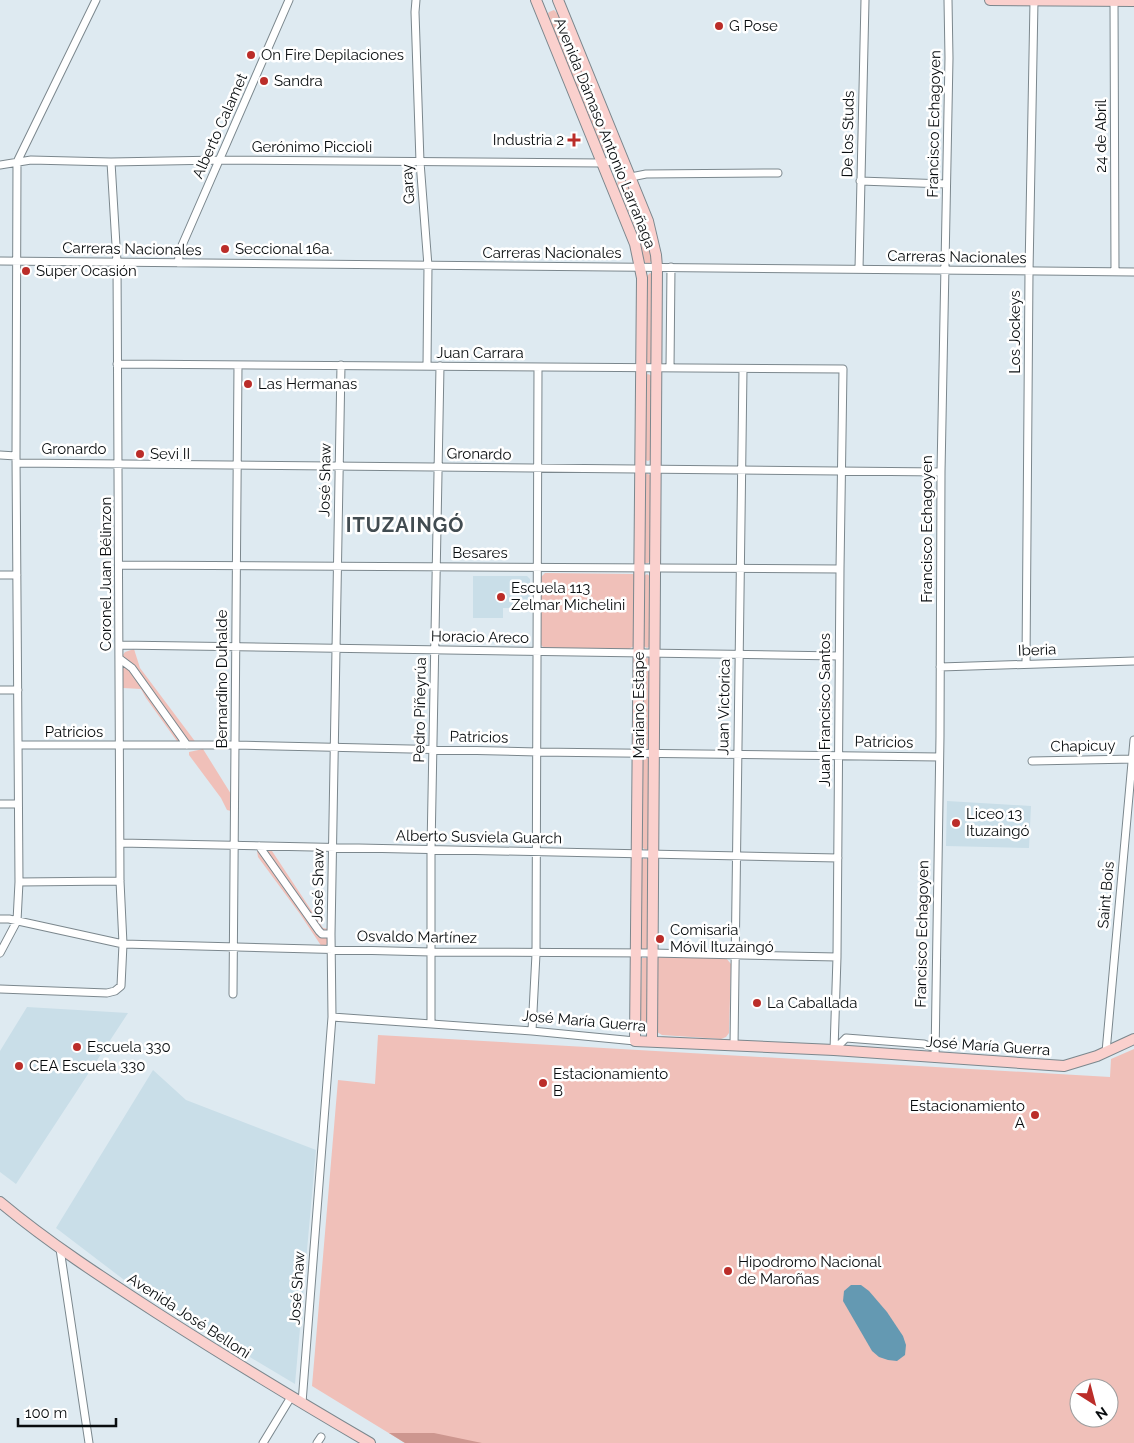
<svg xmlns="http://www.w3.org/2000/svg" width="1134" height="1443" font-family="Raleway,sans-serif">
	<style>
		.built { fill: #c9dee8 }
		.green { fill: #f0c0b9; fill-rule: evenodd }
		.forest { fill: #cd968f }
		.water { fill: #6499b2 }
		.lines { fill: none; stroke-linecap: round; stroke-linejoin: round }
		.street-casing { stroke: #7b878d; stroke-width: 9 }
		.secondary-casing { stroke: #7b878d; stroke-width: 12 }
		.street { stroke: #fff; stroke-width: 7 }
		.secondary { stroke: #fad0cd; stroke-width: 10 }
		.poi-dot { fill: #bb2d29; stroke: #fff; stroke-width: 2 }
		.labels { text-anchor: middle; stroke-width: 5; stroke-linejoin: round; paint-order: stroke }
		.poi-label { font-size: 15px; fill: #090d0f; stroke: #fff; text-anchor: start }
		.street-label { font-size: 15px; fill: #090d0f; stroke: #fff }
		.district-label { font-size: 20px; font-weight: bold; letter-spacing: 1px; fill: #424c51; stroke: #fff }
	</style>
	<rect width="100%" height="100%" fill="#deeaf1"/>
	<path class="built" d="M473 576H527L530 579V608H503V618H473Z
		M947 801 1031 806 1029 848 946 846Z
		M27 1007 128 1013 16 1184 0 1172V1051Z
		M153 1070 186 1100 316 1150 295 1384 136 1289 56 1228Z"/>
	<path class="green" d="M554 10 558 14 614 147V151L611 153H605L603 151 547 15 549 12Z
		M622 177 627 178 642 212 653 258 649 264H646C641 256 641 246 638 237 632 219 625 202 617 185L618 181Z
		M650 273 652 274 653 362 649 364 646 362V277Z
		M648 374 652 376V459L648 461 645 460 646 375Z
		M647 473 651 476V561L648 563H644L645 475Z
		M545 573 635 574 634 646 629 649 544 648 541 645V577Z
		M647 574 651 577V646L647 648 643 646V577Z
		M134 649 140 668 197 744H179L146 698 141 689 123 688V655L125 652Z
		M646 657 650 659 649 748 646 750 642 749 644 658Z
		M203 749 231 794V811L227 810 221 798 189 755V752Z
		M645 756 649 759V848L646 850 641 847 642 759Z
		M270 848 323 928 329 929C329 936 330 945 322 947L300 914 258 857 257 851Z
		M645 858 649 860 648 948 641 950V860Z
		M659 956 726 958 731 964 729 1033 726 1037 721 1039 662 1035 657 1032 656 1028 657 957Z
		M642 958H647L648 960 647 1032 644 1034 640 1032Z
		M378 1035 1110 1077 1111 1059 1134 1049V1443H405L312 1386 338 1080 375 1084ZM1079 1388H1109V1418H1079Z"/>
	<path class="forest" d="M389 1433H434L482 1443H405Z"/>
	<path class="water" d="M851 1285H861L869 1291 887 1312 903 1336 906 1345 905 1355 897 1361 888 1360 879 1357 872 1351 843 1301 844 1291Z"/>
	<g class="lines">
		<g class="street-casing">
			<path id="street" d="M416 0 415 12 420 162 428 266 427 366
				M1114 0 1115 271
				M0 165 31 160 111 162 220 160 602 163 623 158
				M631 177 646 174 778 173
				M860 181 946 184
				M0 261 1134 272
				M178 263 180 250 289 0
				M859 269 865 0
				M117 364 843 369 840 569 837 957 834 1050
				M670 368 671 267
				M0 455 16 456
				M17 463 941 472
				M120 565 840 569
				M0 575H17
				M119 645 839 656
				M120 659 132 668 187 745
				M1026 664 1029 272 1034 1
				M940 667 1134 661
				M0 690H18
				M18 745H236L537 752 939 757
				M1032 761 1134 759
				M0 804H18
				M120 843 838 858
				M259 846 319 931 322 934H331
				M19 882 120 881
				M0 919H9L123 944 431 952 652 953 837 957
				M0 953 17 921 19 882 16 456 17 162 96 0
				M0 989 107 993 115 991 121 986 123 944 120 881 117 262 111 162
				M233 994 238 365
				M332 1017 532 1031 635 1041
				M431 1024V849L440 366
				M532 1031 536 954 538 367
				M734 1046 743 369
				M834 1050 846 1038 924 1044 935 1048
				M1106 1052 1134 740
				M935 1058 940 736 941 472 949 58 948 0
				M60 1249 89 1443
				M302 1403 332 1017 331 934 341 365
				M263 1443 291 1397
				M317 1443 321 1437"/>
		</g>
		<g class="secondary-casing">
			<path id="secondary" d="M536 0 635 244 642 278 635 1041 834 1050 1064 1066 1097 1056 1134 1039
				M558 0 648 221 656 255 657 267 652 1041
				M990 0 1134 1
				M0 1202C49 1243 103 1278 157 1313 227 1358 298 1401 370 1443"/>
		</g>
		<use href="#street" class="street"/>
		<use href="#secondary" class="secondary"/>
	</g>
	<g class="poi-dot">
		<circle cx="719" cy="26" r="5"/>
		<circle cx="251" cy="55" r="5"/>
		<circle cx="264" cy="81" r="5"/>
		<path d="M571.5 132.5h5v5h5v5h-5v5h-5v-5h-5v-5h5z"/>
		<circle cx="225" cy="249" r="5"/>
		<circle cx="26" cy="271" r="5"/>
		<circle cx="248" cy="384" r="5"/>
		<circle cx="140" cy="454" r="5"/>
		<circle cx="501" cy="597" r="5"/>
		<circle cx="956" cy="823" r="5"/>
		<circle cx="660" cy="939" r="5"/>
		<circle cx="757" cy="1003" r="5"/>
		<circle cx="77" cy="1047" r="5"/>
		<circle cx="19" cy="1066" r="5"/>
		<circle cx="543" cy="1083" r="5"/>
		<circle cx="1035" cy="1115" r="5"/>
		<circle cx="728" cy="1271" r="5"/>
	</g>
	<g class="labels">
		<g class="poi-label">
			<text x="729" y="31">G Pose</text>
			<text x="261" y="60">On Fire Depilaciones</text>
			<text x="274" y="86">Sandra</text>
			<text x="564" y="145" text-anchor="end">Industria 2</text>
			<text x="235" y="254">Seccional 16a.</text>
			<text x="36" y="276">Super Ocasión</text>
			<text x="258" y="389">Las Hermanas</text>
			<text x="150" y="459">Sevi II</text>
			<text x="511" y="593">Escuela 113<tspan x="511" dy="17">Zelmar Michelini</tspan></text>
			<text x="966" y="819">Liceo 13<tspan x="966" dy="17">Ituzaingó</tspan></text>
			<text x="670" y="935">Comisaria<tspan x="670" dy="17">Móvil Ituzaingó</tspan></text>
			<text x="767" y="1008">La Caballada</text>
			<text x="87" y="1052">Escuela 330</text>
			<text x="29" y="1071">CEA Escuela 330</text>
			<text x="553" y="1079">Estacionamiento<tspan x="553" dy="17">B</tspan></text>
			<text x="1025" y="1111" text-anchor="end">Estacionamiento<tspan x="1025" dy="17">A</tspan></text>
			<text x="738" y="1267">Hipodromo Nacional<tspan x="738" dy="17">de Maroñas</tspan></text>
		</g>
		<g class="street-label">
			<text transform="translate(934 124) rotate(-89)" y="5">Francisco Echagoyen</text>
			<text transform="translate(220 126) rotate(-66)" y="5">Alberto Calamet</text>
			<text transform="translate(605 133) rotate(68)" y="5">Avenida Dámaso Antonio Larrañaga</text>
			<text transform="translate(848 134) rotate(-89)" y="5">De los Studs</text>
			<text transform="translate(1101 136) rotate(-90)" y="5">24 de Abril</text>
			<text x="312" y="152">Gerónimo Piccioli</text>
			<text transform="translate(408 184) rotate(-94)" y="5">Garay</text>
			<text transform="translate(132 249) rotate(1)" y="5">Carreras Nacionales</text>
			<text x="552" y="258">Carreras Nacionales</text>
			<text transform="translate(957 257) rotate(1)" y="5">Carreras Nacionales</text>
			<text transform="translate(1015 332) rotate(-90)" y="5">Los Jockeys</text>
			<text x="480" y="358">Juan Carrara</text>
			<text x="74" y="454">Gronardo</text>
			<text transform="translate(479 454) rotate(1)" y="5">Gronardo</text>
			<text transform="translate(325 480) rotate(-89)" y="5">José Shaw</text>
			<text transform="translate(927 529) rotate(-90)" y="5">Francisco Echagoyen</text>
			<text x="480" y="558">Besares</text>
			<text transform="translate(106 574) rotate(-90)" y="5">Coronel Juan Bélinzon</text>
			<text transform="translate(480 637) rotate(1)" y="5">Horacio Areco</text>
			<text transform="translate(1037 650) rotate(-2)" y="5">Iberia</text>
			<text transform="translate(222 679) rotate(-90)" y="5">Bernardino Duhalde</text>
			<text transform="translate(639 705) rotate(-90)" y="5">Mariano Estape</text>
			<text transform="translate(724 707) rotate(-89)" y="5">Juan Victorica</text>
			<text transform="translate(420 710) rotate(-89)" y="5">Pedro Piñeyrúa</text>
			<text transform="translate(825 710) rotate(-90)" y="5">Juan Francisco Santos</text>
			<text x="74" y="737">Patricios</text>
			<text transform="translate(479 737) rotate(1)" y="5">Patricios</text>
			<text transform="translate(884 742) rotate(1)" y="5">Patricios</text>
			<text transform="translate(1083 746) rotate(-1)" y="5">Chapicuy</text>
			<text transform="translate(479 837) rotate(1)" y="5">Alberto Susviela Guarch</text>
			<text transform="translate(318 885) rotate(-89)" y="5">José Shaw</text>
			<text transform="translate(1106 895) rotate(-85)" y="5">Saint Bois</text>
			<text transform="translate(922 934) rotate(-89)" y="5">Francisco Echagoyen</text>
			<text transform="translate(417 937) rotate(1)" y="5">Osvaldo Martínez</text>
			<text transform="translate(584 1021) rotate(5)" y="5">José María Guerra</text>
			<text transform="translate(988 1046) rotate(4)" y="5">José María Guerra</text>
			<text transform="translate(297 1288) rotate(-86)" y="5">José Shaw</text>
			<text transform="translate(189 1316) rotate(33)" y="5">Avenida José Belloni</text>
		</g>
		<g class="district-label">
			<text x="405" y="532">ITUZAINGÓ</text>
		</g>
	</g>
	<g transform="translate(1094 1403) rotate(144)"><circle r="24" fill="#ffffff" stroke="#9d9e9f"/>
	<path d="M0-4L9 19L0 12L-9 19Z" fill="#bb2d29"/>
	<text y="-8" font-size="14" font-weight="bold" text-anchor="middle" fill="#090d0f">N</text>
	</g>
	<path d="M18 1418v8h98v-8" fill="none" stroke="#090d0f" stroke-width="2.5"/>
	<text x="25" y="1418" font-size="15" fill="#090d0f" stroke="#ffffff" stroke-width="4" paint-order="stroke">100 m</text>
</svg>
